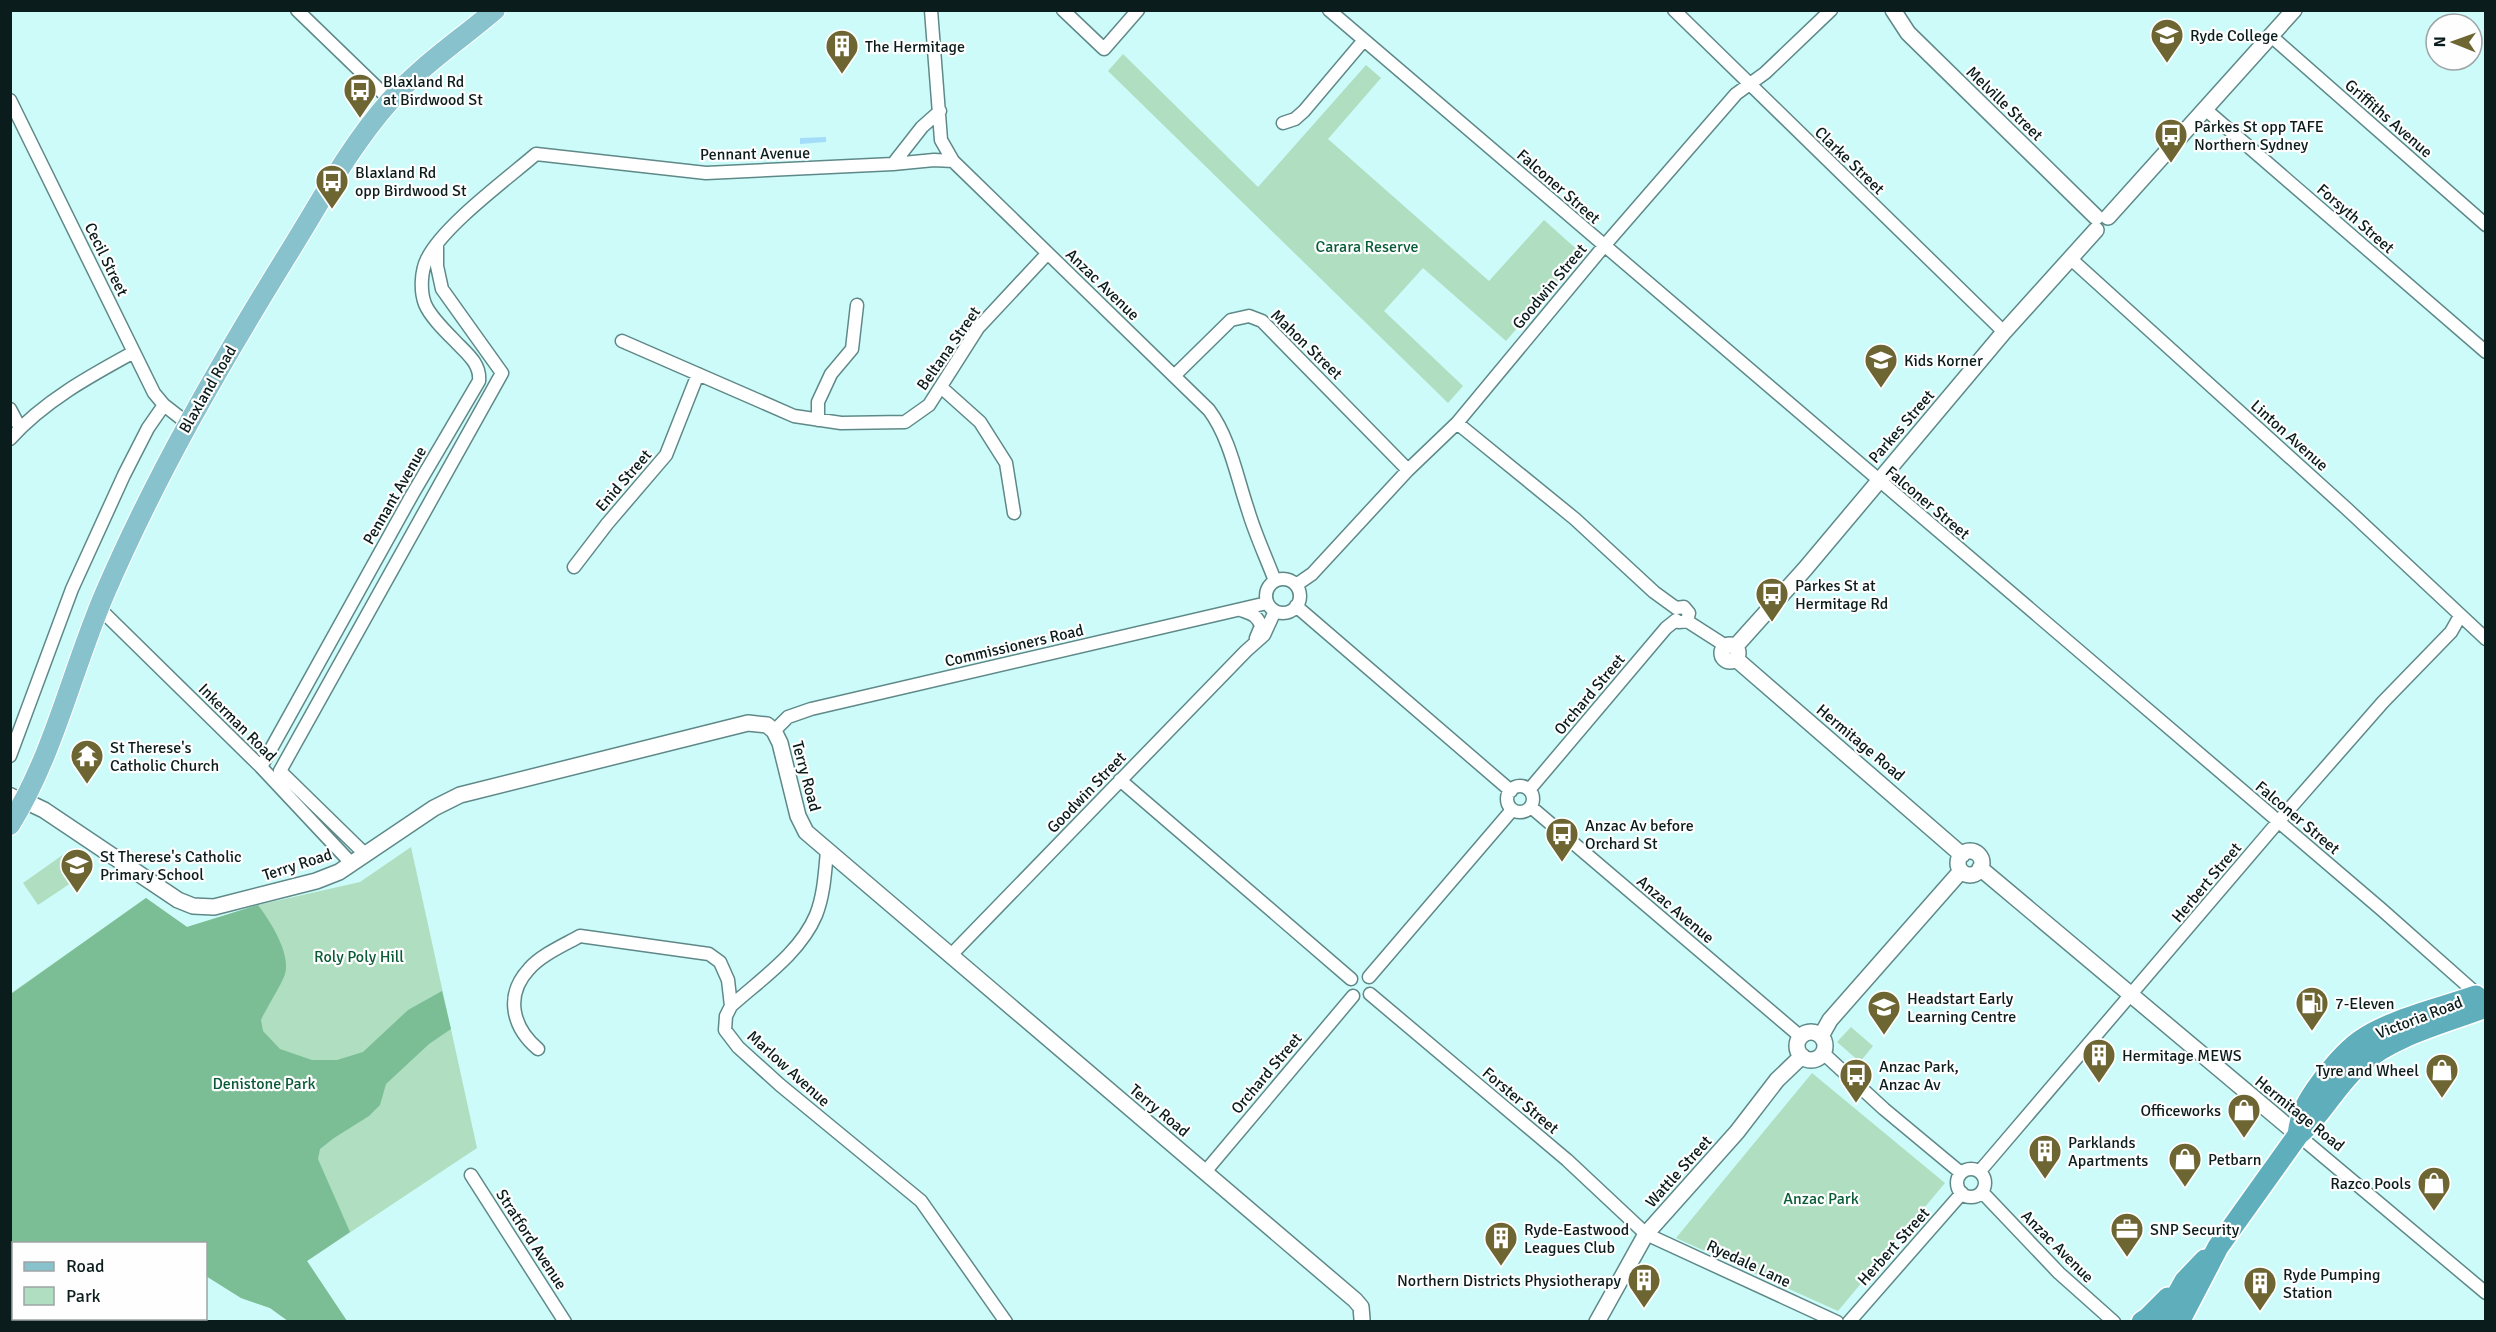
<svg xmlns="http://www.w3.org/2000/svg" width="2496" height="1332" font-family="Signika,sans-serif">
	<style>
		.green { fill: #b0dec1 }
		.forest { fill: #7bbd95 }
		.water { fill: #a3ddfa }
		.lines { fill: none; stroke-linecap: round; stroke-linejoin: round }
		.minor-casing { stroke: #5e8988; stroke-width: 15 }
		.tertiary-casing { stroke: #5e8988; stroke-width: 18 }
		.primary-casing { stroke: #fff; stroke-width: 22 }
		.trunk-casing { stroke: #fff; stroke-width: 24 }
		.minor { stroke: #fff; stroke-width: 12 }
		.tertiary { stroke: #fff; stroke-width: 15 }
		.primary { stroke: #87c2cd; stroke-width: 20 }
		.trunk { stroke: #5faebc; stroke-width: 21 }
		.labels { text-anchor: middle; stroke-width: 4.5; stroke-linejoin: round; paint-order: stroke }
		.poi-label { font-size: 16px; fill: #0b1c1c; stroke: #fefefe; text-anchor: start }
		.street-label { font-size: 16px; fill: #0b1c1c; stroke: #fefefe }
		.park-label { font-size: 16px; fill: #085b36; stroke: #fefefe }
	</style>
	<rect width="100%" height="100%" fill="#cdfbfa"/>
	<path class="green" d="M1123 54 1258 187 1366 65 1381 78 1328 139 1489 281 1544 220 1582 254 1506 341 1423 268 1384 311 1463 386 1448 403 1108 71Z
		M411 847 477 1148 307 1261 347 1321H288L270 1308 241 1298 206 1276V1244H14L13 1301 10 1295V994L146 898 187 927 258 905 360 882Z
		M64 854 80 877 38 905 23 883Z
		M1851 1027 1873 1046 1860 1062 1837 1042Z
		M1812 1073 1945 1183 1838 1311 1676 1238Z"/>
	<path class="forest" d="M146 898 187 927 258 905C270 921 291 953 285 974 283 982 266 1009 261 1020L263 1031 280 1049 312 1060H337L363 1052 408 1010 442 991 451 1029 429 1044 386 1084 380 1105 369 1116 334 1138 320 1149 318 1159 350 1232 307 1261 347 1321H288L270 1308 241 1298 206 1276V1244H14L13 1301 10 1295 11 994Z
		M21 1319H138L135 1322H23Z"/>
	<path class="water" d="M826 137V142L800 144V138Z"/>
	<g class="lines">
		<g class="minor-casing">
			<path id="minor" d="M297 10 390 100
				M931 10 941 140 953 161 1209 410C1230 438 1237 478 1248 510 1255 534 1266 557 1275 581
				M1063 10 1104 49 1138 10
				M1329 10 2381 909 2478 995
				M1674 10 2004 332
				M2271 36 2486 225
				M10 100 154 393 164 405 187 423
				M2205 109 2486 352
				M1283 123 1295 119 1304 111 1364 40
				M893 164 934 160 953 161
				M2071 259 2347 509 2486 639
				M622 341 794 416 841 423 905 422 929 405 978 328 1047 254
				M1174 376 1231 320 1249 316 1262 321 1408 470
				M942 388 980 422 1006 463 1014 513
				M10 409 20 428
				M818 420V402L831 374 852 349 857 305
				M1457 423 1575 519 1654 592 1676 608
				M10 439C44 401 90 376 134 352
				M574 567 607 524 666 455 698 374
				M1266 596a17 17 0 1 1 34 0a17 17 0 1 1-34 0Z
				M1296 585 1312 574 1408 470 1457 423 1604 246 1736 94 1765 73 1831 10
				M1296 606 1511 791
				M98 607 261 767 351 863
				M1676 608 1684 607 1689 613 1687 621 1679 622
				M1241 610C1252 614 1257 615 1261 626L1256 638
				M1687 621 1726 646
				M774 731 788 717 811 709 1267 603
				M10 756 72 589 124 475 148 428 164 405
				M261 767 412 495 479 381C481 363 465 352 454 340 444 330 430 316 425 304 420 291 421 271 427 259 443 226 507 179 536 154L706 173 893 164 922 127 940 111
				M1120 780 1351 979
				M1507 799a13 13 0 1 1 26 0a13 13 0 1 1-26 0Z
				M1529 790 1666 628 1676 620
				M10 794 25 801
				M1531 807 1801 1037
				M365 854 280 771 502 373 442 289 437 266V244
				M951 955 1246 651 1264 635 1275 611
				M1369 977 1512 810
				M1370 994 1567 1160 1646 1234 1837 1322
				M731 1006C761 979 800 953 816 915 824 895 825 872 827 851
				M538 1049C513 1028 504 996 529 969 541 955 564 945 580 936L709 954 720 962 728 980 731 1006 726 1016 725 1030 738 1047 780 1085 921 1201 1006 1322
				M1823 1053 1884 1109 1961 1173
				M2298 1135 2486 1293
				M1957 1183a14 14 0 1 1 28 0a14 14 0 1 1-28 0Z
				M1980 1171 2284 815 2383 702 2451 632 2460 616
				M1205 1172 1353 996
				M471 1175 565 1322
				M1982 1192 2059 1273 2114 1322
				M1849 1322 1962 1193"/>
		</g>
		<g class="tertiary-casing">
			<path id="tertiary" d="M1893 10 1908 33 2096 217
				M2108 217 2294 10
				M1722 653a8 8 0 1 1 16 0a8 8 0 1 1-16 0Z
				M1735 647 1805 569 2004 332 2096 230
				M1736 659 1962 855
				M25 801 44 810 178 900 193 906 214 907 316 881 339 872 434 808 460 795 748 723 767 725 774 731 780 743 798 816 806 832 1355 1300 1361 1307 1362 1319
				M1958 863a12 12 0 1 1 24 0a12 12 0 1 1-24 0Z
				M1980 868 2298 1135
				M1797 1046a14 14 0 1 1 28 0a14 14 0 1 1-28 0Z
				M1821 1036 1830 1020 1961 871
				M1597 1322 1646 1234 1737 1132 1777 1080 1802 1056"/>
		</g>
		<g class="primary-casing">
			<path id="primary" d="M10 825C54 754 72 670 105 593 156 475 220 364 288 254 320 203 349 147 389 102 419 67 460 40 495 10"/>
		</g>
		<g class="trunk-casing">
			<path id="trunk" d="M2298 1135C2301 1111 2308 1100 2322 1081 2333 1067 2345 1052 2360 1041 2389 1020 2442 1008 2476 996
				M2142 1322 2148 1318 2168 1298
				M2162 1322 2185 1281 2205 1260
				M2179 1322 2218 1247 2298 1135C2322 1115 2335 1086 2359 1065 2393 1035 2444 1023 2486 1007"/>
		</g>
		<use href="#minor" class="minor"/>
		<use href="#tertiary" class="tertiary"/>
		<use href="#primary" class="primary"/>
		<use href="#trunk" class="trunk"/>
	</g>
	<defs>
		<g id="university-pin" transform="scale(1.725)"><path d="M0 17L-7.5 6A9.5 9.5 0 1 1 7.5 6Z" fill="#6d6632" stroke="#fefefe"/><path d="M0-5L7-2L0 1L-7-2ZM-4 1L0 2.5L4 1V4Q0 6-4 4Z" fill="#fff"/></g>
		<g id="building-pin" transform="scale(1.725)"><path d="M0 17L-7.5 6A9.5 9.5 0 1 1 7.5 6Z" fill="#6d6632" stroke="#fefefe"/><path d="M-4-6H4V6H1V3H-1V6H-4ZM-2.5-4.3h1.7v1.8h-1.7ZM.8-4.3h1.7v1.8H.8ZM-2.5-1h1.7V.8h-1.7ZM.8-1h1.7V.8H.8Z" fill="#fff"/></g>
		<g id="bus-pin" transform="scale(1.725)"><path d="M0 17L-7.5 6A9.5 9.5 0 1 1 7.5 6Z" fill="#6d6632" stroke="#fefefe"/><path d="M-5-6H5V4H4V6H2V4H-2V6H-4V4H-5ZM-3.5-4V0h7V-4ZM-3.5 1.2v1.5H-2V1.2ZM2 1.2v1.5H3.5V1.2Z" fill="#fff"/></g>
		<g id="school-pin" transform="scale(1.725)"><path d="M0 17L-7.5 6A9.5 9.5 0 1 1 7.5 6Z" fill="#6d6632" stroke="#fefefe"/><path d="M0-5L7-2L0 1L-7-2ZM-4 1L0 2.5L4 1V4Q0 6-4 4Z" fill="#fff"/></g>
		<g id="temple-pin" transform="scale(1.725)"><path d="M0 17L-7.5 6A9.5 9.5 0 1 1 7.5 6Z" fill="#6d6632" stroke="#fefefe"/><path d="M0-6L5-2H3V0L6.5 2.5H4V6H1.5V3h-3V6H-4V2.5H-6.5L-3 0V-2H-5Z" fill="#fff"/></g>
		<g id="fuel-pin" transform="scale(1.725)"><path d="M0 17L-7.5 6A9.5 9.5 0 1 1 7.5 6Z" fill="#6d6632" stroke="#fefefe"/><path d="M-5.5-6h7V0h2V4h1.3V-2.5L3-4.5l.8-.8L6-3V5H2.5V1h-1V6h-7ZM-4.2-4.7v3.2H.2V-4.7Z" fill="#fff"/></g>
		<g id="shop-pin" transform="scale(1.725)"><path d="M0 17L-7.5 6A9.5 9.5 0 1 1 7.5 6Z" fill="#6d6632" stroke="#fefefe"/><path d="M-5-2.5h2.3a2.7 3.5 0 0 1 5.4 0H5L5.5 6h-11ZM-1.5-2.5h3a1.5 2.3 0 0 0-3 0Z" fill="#fff"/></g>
		<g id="office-pin" transform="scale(1.725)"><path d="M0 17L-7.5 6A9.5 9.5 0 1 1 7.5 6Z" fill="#6d6632" stroke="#fefefe"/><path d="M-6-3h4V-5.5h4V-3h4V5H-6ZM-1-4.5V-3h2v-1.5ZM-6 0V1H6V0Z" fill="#fff"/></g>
	</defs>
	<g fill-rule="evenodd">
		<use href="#university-pin" x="2167" y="35"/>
		<use href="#building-pin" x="842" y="46"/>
		<use href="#bus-pin" x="360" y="90"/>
		<use href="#bus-pin" x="2171" y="135"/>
		<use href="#bus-pin" x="332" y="181"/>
		<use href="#school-pin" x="1881" y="360"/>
		<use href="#bus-pin" x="1772" y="594"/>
		<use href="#temple-pin" x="87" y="756"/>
		<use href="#bus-pin" x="1562" y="834"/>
		<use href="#school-pin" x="77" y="865"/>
		<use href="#fuel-pin" x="2312" y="1003"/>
		<use href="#school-pin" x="1884" y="1007"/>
		<use href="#building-pin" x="2099" y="1055"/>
		<use href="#shop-pin" x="2442" y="1070"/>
		<use href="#bus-pin" x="1856" y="1075"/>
		<use href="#shop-pin" x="2244" y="1110"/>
		<use href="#building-pin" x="2045" y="1151"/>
		<use href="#shop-pin" x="2185" y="1159"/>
		<use href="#shop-pin" x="2434" y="1183"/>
		<use href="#office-pin" x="2127" y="1229"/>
		<use href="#building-pin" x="1501" y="1238"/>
		<use href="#building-pin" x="1644" y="1280"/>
		<use href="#building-pin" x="2260" y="1283"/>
	</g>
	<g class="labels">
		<g class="poi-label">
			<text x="2190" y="41">Ryde College</text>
			<text x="865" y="52">The Hermitage</text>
			<text x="383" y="87">Blaxland Rd<tspan x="383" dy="18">at Birdwood St</tspan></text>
			<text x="2194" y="132">Parkes St opp TAFE<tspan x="2194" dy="18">Northern Sydney</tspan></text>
			<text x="355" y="178">Blaxland Rd<tspan x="355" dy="18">opp Birdwood St</tspan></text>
			<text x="1904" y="366">Kids Korner</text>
			<text x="1795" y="591">Parkes St at<tspan x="1795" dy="18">Hermitage Rd</tspan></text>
			<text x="110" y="753">St Therese's<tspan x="110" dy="18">Catholic Church</tspan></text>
			<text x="1585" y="831">Anzac Av before<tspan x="1585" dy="18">Orchard St</tspan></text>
			<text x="100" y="862">St Therese's Catholic<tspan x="100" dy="18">Primary School</tspan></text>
			<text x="1907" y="1004">Headstart Early<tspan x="1907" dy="18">Learning Centre</tspan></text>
			<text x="2335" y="1009">7-Eleven</text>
			<text x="2122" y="1061">Hermitage MEWS</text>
			<text x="1879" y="1072">Anzac Park,<tspan x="1879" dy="18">Anzac Av</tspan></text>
			<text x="2419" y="1076" text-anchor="end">Tyre and Wheel</text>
			<text x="2221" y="1116" text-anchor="end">Officeworks</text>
			<text x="2068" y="1148">Parklands<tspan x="2068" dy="18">Apartments</tspan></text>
			<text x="2208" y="1165">Petbarn</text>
			<text x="2411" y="1189" text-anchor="end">Razco Pools</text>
			<text x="1524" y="1235">Ryde-Eastwood<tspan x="1524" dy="18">Leagues Club</tspan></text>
			<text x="2150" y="1235">SNP Security</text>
			<text x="2283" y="1280">Ryde Pumping<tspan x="2283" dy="18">Station</tspan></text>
			<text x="1621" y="1286" text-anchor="end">Northern Districts Physiotherapy</text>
		</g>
		<g class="street-label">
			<text transform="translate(2005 103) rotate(44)" y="6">Melville Street</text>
			<text transform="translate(2389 118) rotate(41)" y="6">Griffiths Avenue</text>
			<text transform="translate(755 153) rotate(-1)" y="6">Pennant Avenue</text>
			<text transform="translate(1850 160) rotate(44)" y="6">Clarke Street</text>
			<text transform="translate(1559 186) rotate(41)" y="6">Falconer Street</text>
			<text transform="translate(2356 218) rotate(41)" y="6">Forsyth Street</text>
			<text transform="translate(107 259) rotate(64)" y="6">Cecil Street</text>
			<text transform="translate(1103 284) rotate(44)" y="6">Anzac Avenue</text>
			<text transform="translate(1549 286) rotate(-50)" y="6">Goodwin Street</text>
			<text transform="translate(1307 344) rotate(44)" y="6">Mahon Street</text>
			<text transform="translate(948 348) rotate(-55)" y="6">Beltana Street</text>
			<text transform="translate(207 389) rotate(-60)" y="6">Blaxland Road</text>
			<text transform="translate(1901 426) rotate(-49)" y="6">Parkes Street</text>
			<text transform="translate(2290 435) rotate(42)" y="6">Linton Avenue</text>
			<text transform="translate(623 480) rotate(-49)" y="6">Enid Street</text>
			<text transform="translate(394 495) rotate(-60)" y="6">Pennant Avenue</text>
			<text transform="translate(1928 502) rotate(40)" y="6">Falconer Street</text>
			<text transform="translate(1014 645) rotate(-13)" y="6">Commissioners Road</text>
			<text transform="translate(1589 694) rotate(-50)" y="6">Orchard Street</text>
			<text transform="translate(238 722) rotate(45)" y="6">Inkerman Road</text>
			<text transform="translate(1861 742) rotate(40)" y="6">Hermitage Road</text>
			<text transform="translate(807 776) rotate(75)" y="6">Terry Road</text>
			<text transform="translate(1086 792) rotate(-46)" y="6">Goodwin Street</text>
			<text transform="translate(2298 817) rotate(40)" y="6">Falconer Street</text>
			<text transform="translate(297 864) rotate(-18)" y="6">Terry Road</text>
			<text transform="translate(2206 882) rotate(-50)" y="6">Herbert Street</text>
			<text transform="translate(1676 909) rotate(40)" y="6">Anzac Avenue</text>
			<text transform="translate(2419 1017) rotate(-21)" y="6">Victoria Road</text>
			<text transform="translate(789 1068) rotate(42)" y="6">Marlow Avenue</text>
			<text transform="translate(1266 1073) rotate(-50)" y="6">Orchard Street</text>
			<text transform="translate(1521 1100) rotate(40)" y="6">Forster Street</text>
			<text transform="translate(1160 1110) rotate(40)" y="6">Terry Road</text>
			<text transform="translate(2300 1113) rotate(39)" y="6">Hermitage Road</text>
			<text transform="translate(1678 1171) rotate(-48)" y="6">Wattle Street</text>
			<text transform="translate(532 1239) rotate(57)" y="6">Stratford Avenue</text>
			<text transform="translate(1893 1246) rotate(-48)" y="6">Herbert Street</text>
			<text transform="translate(2058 1246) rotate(45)" y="6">Anzac Avenue</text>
			<text transform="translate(1749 1263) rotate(25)" y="6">Ryedale Lane</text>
		</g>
		<g class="park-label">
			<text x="1367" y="252">Carara Reserve</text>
			<text x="359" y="962">Roly Poly Hill</text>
			<text x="264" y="1089">Denistone Park</text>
			<text x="1821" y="1204">Anzac Park</text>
		</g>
	</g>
	<rect width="2496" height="1332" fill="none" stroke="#0b1c1c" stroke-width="24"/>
	<rect x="12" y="1242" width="195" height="78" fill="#fefefe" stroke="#9da4a4" stroke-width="1.5"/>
	<rect x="24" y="1262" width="30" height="9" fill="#87c2cd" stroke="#9da4a4" stroke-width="1.5"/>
	<text x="66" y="1272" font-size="18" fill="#0b1c1c">Road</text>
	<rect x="24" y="1287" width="30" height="18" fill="#b0dec1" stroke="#9da4a4" stroke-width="1.5"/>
	<text x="66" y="1302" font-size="18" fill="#0b1c1c">Park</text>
	<g transform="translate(2454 42) rotate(271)"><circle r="28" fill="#fefefe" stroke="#9da4a4" stroke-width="1.5"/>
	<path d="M0-4.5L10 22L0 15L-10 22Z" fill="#6d6632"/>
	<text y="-9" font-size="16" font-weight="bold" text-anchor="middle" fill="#0b1c1c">N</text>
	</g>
</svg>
